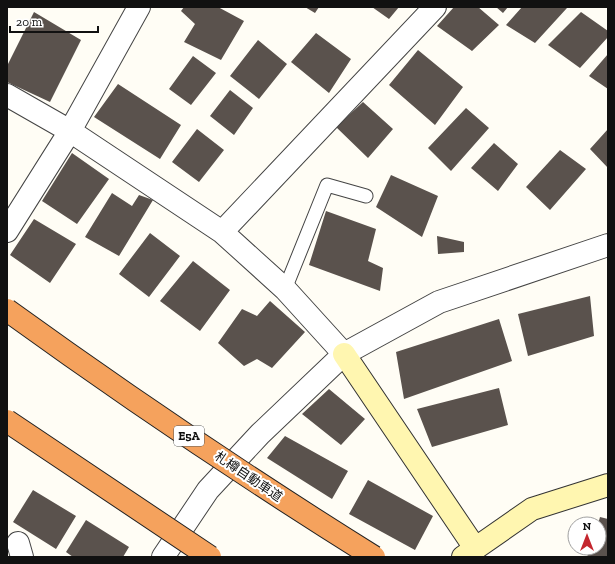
<svg xmlns="http://www.w3.org/2000/svg" width="615" height="564" font-family="'Zilla Slab','Noto Sans JP',serif">
	<style>
		.building { fill: #5a524d }
		.lines { fill: none; stroke-linecap: round; stroke-linejoin: round }
		.lane-casing { stroke: #444; stroke-width: 15 }
		.street-casing { stroke: #444; stroke-width: 24 }
		.secondary-casing { stroke: #333; stroke-width: 24 }
		.lane { stroke: #fff; stroke-width: 13 }
		.street { stroke: #fff; stroke-width: 22 }
		.secondary { stroke: #fff6b0; stroke-width: 22 }
		.highway-bridge-casing { stroke: #222; stroke-width: 24; stroke-linecap: butt }
		.highway-bridge { stroke: #f5a25d; stroke-width: 22 }
		.labels { text-anchor: middle; stroke-width: 4; stroke-linejoin: round; paint-order: stroke }
		.shield { fill: #fff; stroke: #585858; stroke-width: 1 }
		.shield-label { font-size: 12px; font-weight: bold; fill: #111 }
		.street-label { font-size: 13px; fill: #111; stroke: #fff }
	</style>
	<rect width="100%" height="100%" fill="#fffdf5"/>
	<path class="building" d="M184 7H218L244 21 221 60 184 42 195 24 181 11Z
		M305 7H319L315 13Z
		M372 7H399L389 19Z
		M454 7H478L499 25 472 51 437 26Z
		M496 7H508L503 13Z
		M522 7H565L567 8 535 43 506 25Z
		M34 12 81 40 50 102 7 82V66Z
		M581 12 608 31V37L580 68 548 45Z
		M316 33 351 59 329 93 291 62Z
		M258 40 287 64 259 99 230 76Z
		M418 50 463 87 435 125 389 85Z
		M608 54V89L589 76Z
		M193 56 216 73 191 105 169 89Z
		M118 84 181 125 160 159 94 117Z
		M230 90 253 108 234 135 210 116Z
		M363 102 393 129 368 158 336 127Z
		M466 108 489 128 451 171 428 148Z
		M197 129 224 150 199 182 172 162Z
		M608 129V168L590 149Z
		M494 143 518 164 498 191 471 168Z
		M560 150 586 169 550 210 526 187Z
		M72 153 109 179 77 224 42 201Z
		M391 175 438 196 422 237 376 207Z
		M112 193 132 206 139 195 153 200 119 256 85 237Z
		M326 211 376 229 368 261 383 268 380 291 309 265Z
		M34 219 76 244 50 283 10 255Z
		M150 233 180 256 149 297 119 274Z
		M437 236 464 242V252L438 254Z
		M193 261 230 290 200 331 160 301Z
		M590 296 594 336 528 356 518 314Z
		M270 301 305 332 272 368 257 359 244 366 218 343 242 309 257 316Z
		M499 319 512 361 404 399 396 352Z
		M499 388 508 425 432 447 417 409Z
		M329 389 365 419 341 445 302 414Z
		M285 436 348 471 332 499 267 458Z
		M368 480 433 516 415 550 349 514Z
		M33 490 76 516 56 549 13 522Z
		M600 517 608 519V557H587L590 548H599L598 524Z
		M86 520 129 547 123 557H73L66 552Z"/>
	<g class="lines">
		<g class="lane-casing">
			<path id="lane" d="M285 289 327 185 366 196"/>
		</g>
		<g class="street-casing">
			<path id="street" d="M7 95 70 131 222 232 285 289 344 354
				M7 231 70 131 139 7
				M222 232 435 7
				M18 543 22 557
				M163 557 208 490 260 434 344 354 439 302 608 245"/>
		</g>
		<g class="secondary-casing">
			<path id="secondary" d="M344 354 475 548
				M463 557 532 509 608 485"/>
		</g>
		<use href="#lane" class="lane"/>
		<use href="#street" class="street"/>
		<use href="#secondary" class="secondary"/>
		<g class="highway-bridge-casing">
			<path id="highway-bridge" d="M7 310C126 396 249 479 374 557
				M7 421 210 557"/>
		</g>
		<use href="#highway-bridge" class="highway-bridge"/>
	</g>
	<g class="labels">
		<rect class="shield" x="174" y="426" width="30" height="20" rx="3"/>
		<g class="shield-label">
			<text x="189" y="440">E5A</text>
		</g>
		<g class="street-label">
			<text transform="translate(249 476) rotate(34)" y="5">札樽自動車道</text>
		</g>
	</g>
	<rect width="615" height="564" fill="none" stroke="#111111" stroke-width="16"/>
	<g transform="translate(587 536)"><circle r="19" fill="#ffffff" stroke="#a0a0a0"/>
	<path d="M0-3L7 15L0 10L-7 15Z" fill="#c4262e"/>
	<text y="-6" font-size="11" font-weight="bold" text-anchor="middle" fill="#111111">N</text>
	</g>
	<path d="M10 26v6h88v-6" fill="none" stroke="#111111" stroke-width="2"/>
	<text x="16" y="26" font-size="12" fill="#111111" stroke="#ffffff" stroke-width="3" paint-order="stroke">20 m</text>
</svg>
